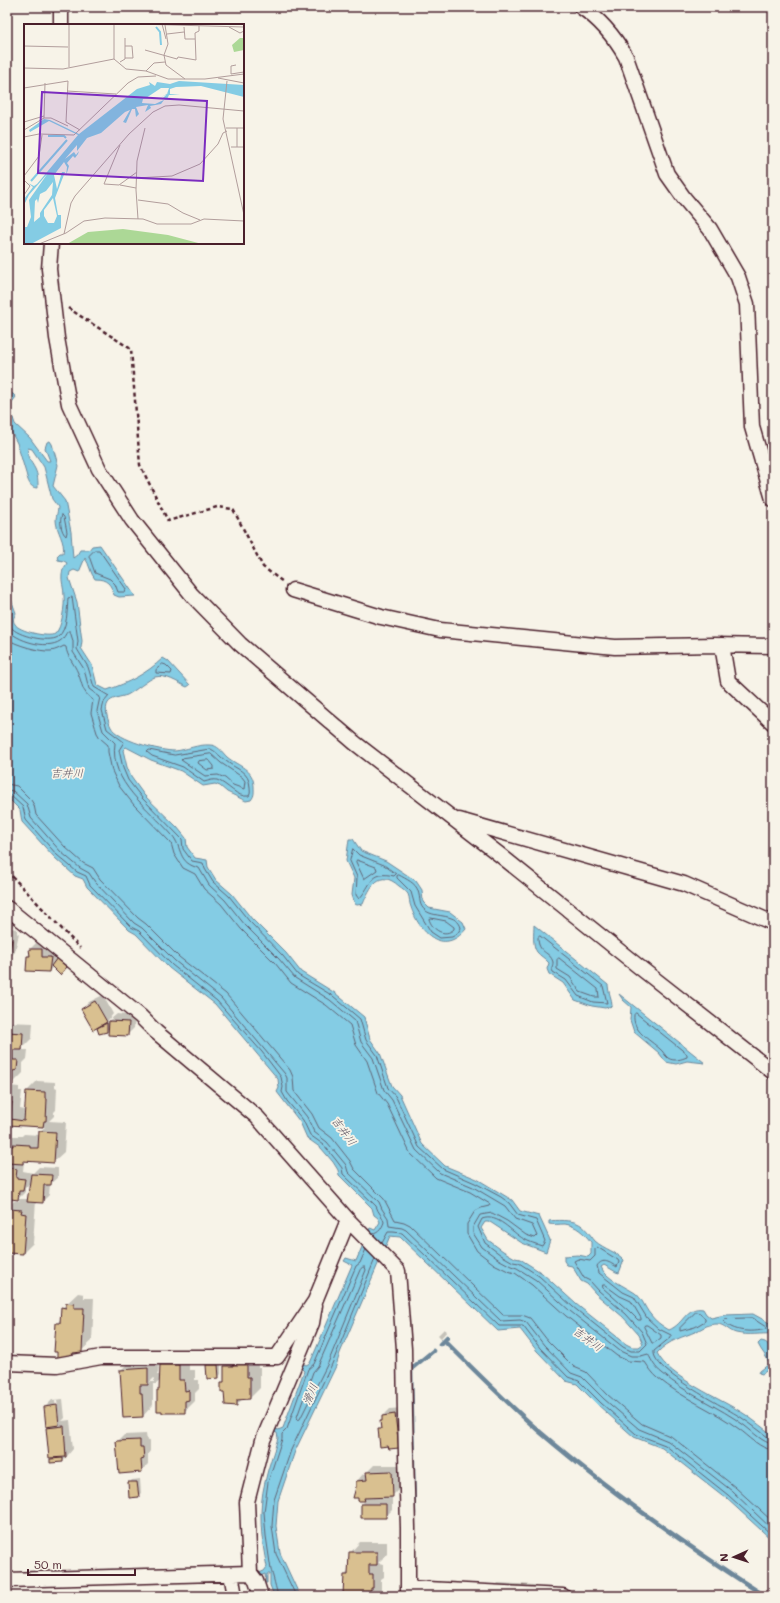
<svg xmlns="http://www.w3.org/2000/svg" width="780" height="1603" font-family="Mali,'Klee One',sans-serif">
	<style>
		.water { fill: #84cce4; stroke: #6d879a }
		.shadow { fill: #0003; fill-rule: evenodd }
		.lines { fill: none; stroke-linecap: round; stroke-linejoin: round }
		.shore { stroke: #616475; stroke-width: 1 }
		.stream { stroke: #6d879a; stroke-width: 4.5 }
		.building { fill: #d9c090; stroke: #4a1f2b }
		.street-casing { stroke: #4a1f2b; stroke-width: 17 }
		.path { stroke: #4a1f2b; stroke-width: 2.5; stroke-dasharray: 4 3; stroke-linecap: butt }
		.street { stroke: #f7f3e8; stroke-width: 14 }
		.labels { text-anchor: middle; stroke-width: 3.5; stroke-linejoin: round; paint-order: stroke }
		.water-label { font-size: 11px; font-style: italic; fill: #5b5362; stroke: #f7f3e8 }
		.inset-river { fill: none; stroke: #84cce4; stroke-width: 2 }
		.inset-road { fill: none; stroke: #b29e9c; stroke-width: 1 }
		.view { fill: #7b2cbf; fill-opacity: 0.15; stroke: #7b2cbf; stroke-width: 2 }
		.inset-edge { fill: none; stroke: #4a1f2b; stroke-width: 2 }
	</style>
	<rect width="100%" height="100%" fill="#f7f3e8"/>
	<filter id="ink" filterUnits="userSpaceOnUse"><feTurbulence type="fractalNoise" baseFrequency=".025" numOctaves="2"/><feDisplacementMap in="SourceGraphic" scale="8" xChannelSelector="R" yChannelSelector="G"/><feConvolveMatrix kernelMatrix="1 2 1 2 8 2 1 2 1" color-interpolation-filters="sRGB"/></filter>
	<g filter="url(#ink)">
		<path class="water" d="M7 392 13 394 16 397 9 406 15 424 30 438 47 461H50L45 448 47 442 50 441 52 444 58 465 53 486 65 501 71 532 73 558 77 555 80 550H89L92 546 100 545 135 596 119 597 114 595C111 584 107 579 95 579 90 573 90 565 85 558L79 572 74 570 70 572 69 578 77 602 82 641 81 648 92 665 97 685 107 690C128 683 146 674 163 658L168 661 190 685 187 687C178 683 166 674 155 677 149 679 135 691 127 695 121 697 111 698 108 703 104 709 108 721 111 727 117 740 160 751 175 751 186 750 198 744 210 745 218 745 222 752 227 757 239 767 253 768 254 786 254 792 255 795 251 800L246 801 227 792 220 786 215 784 203 786 181 771 151 760 126 747 123 750 127 767 131 777 144 795 177 827 186 838 187 847 195 858 207 860 208 867 216 880 232 894 252 919 286 953 301 972 335 993 364 1017 370 1039 380 1053 392 1086 400 1095 422 1144 445 1166 477 1179 512 1200 520 1211 539 1216 550 1240 546 1252 522 1243 490 1222H485L481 1228 488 1240 503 1251 515 1258 520 1259 542 1273 576 1304 626 1344 632 1347H639L643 1344 639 1335 623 1317 596 1294 587 1284 581 1281 572 1266 567 1265 564 1261V1256L578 1255 588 1257 591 1254V1242C584 1233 577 1226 565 1224 559 1224 554 1225 549 1224V1221C556 1220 571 1220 577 1223 585 1226 590 1235 595 1241 604 1249 617 1252 624 1260L619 1273 616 1272 604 1265 601 1267C605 1278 626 1287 635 1293 642 1298 645 1308 650 1314 655 1321 662 1326 669 1330 684 1324 686 1306 703 1309L706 1314 711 1318 725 1315 753 1314 773 1325V1334C761 1333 749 1336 736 1333 730 1332 724 1324 717 1324 709 1324 704 1327 697 1331 682 1338 670 1339 657 1353 669 1378 722 1399 746 1415 755 1421 764 1429 773 1435V1541L726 1498 662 1448 634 1437 598 1405 577 1384 566 1381 537 1351 520 1329 498 1331 400 1237 390 1236 340 1353 336 1366 295 1451 278 1501 276 1526 280 1553 300 1596H274L270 1585V1574H267V1583H266L265 1574 260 1576 259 1573 264 1571 267 1567C261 1539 258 1510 265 1482 268 1467 274 1452 278 1438L277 1433 271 1431 273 1427 278 1430 283 1428 304 1371 300 1367 302 1363 306 1365 310 1363 352 1265 344 1261 346 1258 356 1261 370 1228 375 1230 380 1222 378 1218 374 1215 372 1208 339 1175 338 1170 333 1162 321 1148 307 1138 300 1122 277 1092 279 1088 278 1079 215 1004 169 968 136 934 129 930 87 887 83 879 75 876 55 858 22 822 20 810 7 797V588L16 613C14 617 12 620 15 624 18 631 48 638 55 634 62 628 65 605 64 596 64 588 61 581 62 574 62 570 65 567 67 563L64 561 58 560 57 556 60 553H63C66 542 56 531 56 520 56 516 58 511 58 507L52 499 44 467 32 449 28 448C26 457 31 461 35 469 38 475 38 481 38 488 32 488 30 485 28 480L17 443 7 424Z
			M349 839H353L361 851 386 861 416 881 422 890 423 902 429 908 450 912 463 922 466 929C443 957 419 932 411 907 409 903 410 898 408 894 406 891 402 888 399 886 379 868 370 887 363 904L357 905 355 904 352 895 354 878 346 861Z
			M534 925 608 985C608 992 612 998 612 1006L605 1008 592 1006 575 1000 563 983 549 974 547 969 549 963C545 958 540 956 537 952 532 945 534 933 534 925Z
			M619 994 705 1063 687 1061 676 1064 666 1062 659 1053 634 1032 630 1020 631 1007 623 1000Z
			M761 1341 765 1342 773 1348V1374L766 1371 762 1374 759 1373 760 1371 769 1364C767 1356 761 1351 758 1344Z"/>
		<path class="shadow" d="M7 907 14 912 13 926 11 928 17 929V934L19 933 15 952 8 959Z
			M37 942H48L57 951 56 962 61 956 69 964 60 974 53 967 49 971 28 956 30 954V949Z
			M103 995 113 1014 105 1024 117 1014 135 1016 134 1028 127 1035 110 1027 106 1031 98 1029 103 1024 82 1009 89 1002Z
			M7 1022 33 1023 32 1038 23 1047V1050H28L27 1059 23 1063V1073L10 1086 19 1087V1091H22L20 1109 25 1110 27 1091 37 1081 55 1082V1087L57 1088 56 1110 54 1112V1116L49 1121 66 1122 64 1152 53 1162 25 1160 24 1162 23 1171 33 1173 39 1167 58 1168V1177L50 1184 49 1195 42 1202 36 1201 33 1243 23 1253 7 1252V1208L14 1201H18L20 1200 13 1199 11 1201H7V1136H22L24 1134 40 1135V1131L45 1127 7 1124ZM31 1182 28 1199H18L25 1192V1188Z
			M78 1293 84 1294V1298H94L92 1341 81 1351H77L73 1356 57 1323 61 1319 62 1308Z
			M444 1329 447 1331 441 1338 438 1335Z
			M257 1353 258 1367H260V1388L250 1398H243L237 1405 225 1391 222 1383 225 1380V1367L236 1356Z
			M171 1355H189V1370H195V1380H199V1389L195 1393V1401L184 1412 158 1391 160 1388 161 1380 156 1384H153V1405L143 1416 121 1370 131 1360 159 1358 158 1373 157 1375H161V1365ZM154 1378V1382H150Z
			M210 1362H221V1374L218 1378 207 1366Z
			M63 1399 65 1418 62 1421 70 1420 73 1449 63 1461 51 1459 53 1457 47 1428 50 1425 45 1407 52 1400ZM55 1400H57L59 1420H57Z
			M402 1408 406 1440 399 1447 379 1429 382 1426 383 1416 390 1409Z
			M146 1434 147 1441 150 1440V1451L148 1454V1464L141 1471 117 1442 124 1435Z
			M374 1465H399V1489L392 1496V1510L385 1517 362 1504 366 1500H359L357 1481 363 1474H367V1472Z
			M140 1479 141 1493 138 1496 129 1483 132 1480Z
			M360 1542H387V1554L378 1563 384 1564V1577L381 1579V1590L375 1596H349L345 1575 349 1571 350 1553Z
			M498 1583 535 1585 534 1594H488Z"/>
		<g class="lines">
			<path class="shore" d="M62 515 64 517 67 532 66 536C61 532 59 520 62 515Z
				M95 550H99L126 589 125 592H118L115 584 110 579 95 573 89 556Z
				M7 599 12 612C10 617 8 622 11 627 17 636 49 643 58 637 68 629 67 609 68 598L72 597 78 641 77 649 88 667 94 687 109 696 104 702 102 710 107 729 124 742 119 750 123 768 128 780 142 798 182 839 183 849 192 861 203 863 205 869 213 882 229 896 249 921 283 956 298 975 333 996 360 1019 366 1040 377 1055 388 1088 396 1097 419 1147 443 1169 475 1183 501 1197 509 1203 518 1215 536 1220 545 1241 542 1246C536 1244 529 1242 524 1239 511 1232 498 1213 482 1219L478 1227 485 1243 501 1255 513 1262 519 1263 539 1276 573 1307 623 1347 631 1351H640L647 1344 642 1332 626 1314 599 1291 590 1281 584 1278 574 1261 578 1259 590 1261 595 1256V1249L597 1247 618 1260 619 1262 617 1267C610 1263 603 1257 597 1266L599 1273 623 1292 634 1297 647 1318 659 1329 671 1335V1337L654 1351C651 1371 726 1407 742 1418 751 1424 760 1431 769 1438H773
				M7 629C16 641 47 650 60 641 64 639 65 634 68 631H70L73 641V652L84 669 89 689 100 697 97 711 103 731 115 743C109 783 149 808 172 835 183 848 177 863 199 868L209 885 225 900 245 925 279 959 295 978 330 1000 355 1021 361 1042 373 1058 384 1090 392 1100 416 1150 440 1173 473 1187 505 1206 515 1219 532 1225 537 1236 535 1238 526 1235 507 1221 492 1213 480 1215 473 1227V1233L482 1247 498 1259 511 1266 517 1268 536 1280 570 1311 620 1351 631 1356H641L648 1354C652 1361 655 1368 662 1373 687 1395 719 1406 745 1426 753 1432 763 1443 773 1444
				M7 639C16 645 40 652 51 651 56 650 60 648 64 646L66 647C67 657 74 663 78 673 83 685 81 691 93 700L91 713 97 733 100 738 108 745V752L112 771 119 786 134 805 171 843 174 854 183 868 195 874 204 889 221 904 241 929 275 963 291 983 326 1005 350 1025 356 1045 367 1061 378 1093 387 1104 410 1153 436 1178 470 1192 490 1204 489 1206 481 1208 475 1211 467 1224V1234L477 1251 494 1264 508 1271 515 1273 532 1285 566 1316 617 1356 628 1361 645 1362C649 1368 653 1374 658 1378 683 1399 714 1410 739 1429 749 1436 760 1449 773 1450
				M163 664 166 665 172 671 171 674 156 673V670Z
				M211 749C217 752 220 757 226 761 237 770 249 771 250 787 250 791 251 793 249 796 237 798 228 784 217 780 213 779 208 781 204 782L183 767 152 756 147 752 149 750 174 755Z
				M211 754 221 763 242 777 245 781 244 789 233 785 225 778 218 775 205 776 181 760 183 758Z
				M209 760 214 766V769L207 770 198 763 199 761Z
				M7 784 17 786 31 800 34 805 36 815 65 847 83 863 93 868 100 879 138 918 146 924 179 957 226 994 290 1070 293 1077 294 1091 312 1114 319 1128 332 1138 350 1161 354 1169 384 1199 395 1220 404 1222 410 1225 503 1315H522L530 1318 548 1341 574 1367 586 1372 608 1395 642 1424 672 1437 735 1487 773 1522
				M7 790 13 791 27 804 31 818 61 852 80 868 89 873 95 882 134 923 142 928 175 961 221 998 285 1074 287 1078V1092L307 1117 314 1132 327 1142 346 1165 348 1172 379 1202 382 1209 388 1218 389 1226 402 1228 406 1230 501 1321 520 1320 526 1322 544 1345 571 1373 582 1377 604 1399 639 1429 668 1441 732 1491 773 1530
				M7 795 11 796 23 807 26 820 57 855 77 872 86 876 90 885 131 927 139 931 172 965 217 1001 262 1052 281 1077 283 1087 282 1092 287 1101 303 1120 310 1135 324 1145 336 1160 342 1168 343 1174 376 1206C378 1213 383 1216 384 1222 382 1228 379 1233 373 1234
				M353 849 359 855 384 865 396 874 394 876C370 870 372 885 359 899L356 895 357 877 350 861Z
				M357 860 376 867 377 870 364 879 356 862Z
				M399 875C406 879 416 883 418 891 421 899 418 905 426 911 435 918 458 913 461 928L457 934 452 937 440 938 431 932 415 906 411 892 397 878V876Z
				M431 918 446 921 454 927V929C445 938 432 930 429 919Z
				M540 936 603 986 607 1003 593 1002 578 996 566 980 553 972C551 968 553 966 553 962 550 951 538 954 538 938Z
				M559 958 598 989 599 997H594L580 992 570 977 557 969V960Z
				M636 1013 687 1054V1057C682 1059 674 1062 668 1058 665 1056 663 1051 660 1049 649 1039 632 1031 634 1015Z
				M382 1243 388 1232H393L402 1233 499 1326H523L540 1348 568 1377 579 1381 601 1403 636 1434 665 1445 728 1495 773 1536
				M363 1267H365L366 1270 328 1363 300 1419 298 1420 297 1417 313 1372 318 1366 360 1270Z
				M603 1285H605L620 1296 631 1301 641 1318V1320H638L629 1311 603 1288Z
				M696 1312 700 1313 705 1319V1321L695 1327 680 1331V1328Z
				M752 1318 766 1327V1329C752 1333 733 1332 723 1321L725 1319Z
				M645 1325H647L661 1335V1338L654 1343H652L644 1327Z
				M278 1596C277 1592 272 1572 271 1570L266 1536 264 1512 268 1482 282 1439V1434L287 1429 308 1369 314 1364 356 1266 360 1263 366 1249
				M296 1596 276 1554 272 1526 274 1500 291 1450 332 1364 375 1259"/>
			<path class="stream" d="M444 1340C475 1371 507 1403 540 1432 610 1492 687 1546 765 1596
				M440 1344 447 1337
				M414 1514 411 1369 433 1351"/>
		</g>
		<path class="building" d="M7 935H10V940H12L8 960 7 959Z
			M29 949H42V957H51L49 972 26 971 27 956H30Z
			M57 958 67 967 60 975 51 966Z
			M95 1001 107 1022 93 1030 81 1009Z
			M109 1021 129 1022 128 1036 108 1035Z
			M107 1023V1032L99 1034 97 1028Z
			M7 1032 23 1033 22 1050H13V1060H18L17 1070 13 1071V1085H10L9 1089H7Z
			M26 1091 45 1092V1098L47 1099 46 1121H44L43 1127 7 1125V1097L9 1098V1101L12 1102 10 1119 24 1121Z
			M39 1131 56 1132 54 1163 23 1161V1164L7 1163V1146H13V1144L30 1145V1148H38Z
			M7 1167 17 1169 16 1178 25 1179 23 1191H19L18 1200 11 1199V1202H7Z
			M31 1174 52 1175 51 1185H44L43 1203 27 1202Z
			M9 1209 22 1210 21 1213 26 1214 23 1254 7 1253V1212H9Z
			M66 1303 74 1304V1308H84L82 1352 73 1353V1357L57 1359V1352H54L56 1323H60L61 1307 66 1308Z
			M233 1363H247V1377H250V1399L237 1400V1406L225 1405 224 1392H221V1382H224V1366H233Z
			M160 1365H179V1380H184L185 1391 189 1390V1400L185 1401V1413H162V1411H157V1390H159Z
			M206 1365H218L219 1378 207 1379Z
			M148 1368V1385H140V1393H142L143 1417 123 1418 120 1370Z
			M57 1405 59 1425 46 1427 44 1407Z
			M395 1414 399 1448 389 1449 388 1446 380 1447 378 1429H381L380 1421H382V1416Z
			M64 1426 66 1457 49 1458 46 1428Z
			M140 1440V1447H143L144 1459 141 1460 142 1472 119 1474 116 1441Z
			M63 1458V1462L50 1463V1459Z
			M392 1471 393 1497 364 1498 365 1501H358V1498H353L356 1487V1481L367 1480 366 1472Z
			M128 1482H137L139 1497 129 1498Z
			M361 1504H386V1518H361Z
			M349 1552H377V1565H369V1574H373V1588H371V1596H348L343 1594 344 1575H348Z"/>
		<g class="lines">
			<g class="street-casing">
				<path id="street" d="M581 7C601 20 614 36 626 57L667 174 684 198 710 229 738 277 747 304 752 427 773 499
					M61 25V7
					M51 243 49 269 57 338 69 404 99 469 132 520 192 595 240 644 355 743 500 855 638 966 773 1072
					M293 590 381 617 440 630 615 647 714 645 773 646
					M722 645 728 681 773 723
					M459 820 684 884 773 923
					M7 908 140 1016 156 1032 257 1117 348 1220 398 1271 404 1349 405 1416 408 1528V1596
					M7 1363 57 1365 101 1357H277L315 1301 348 1220
					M231 1574 235 1596
					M7 1580 250 1573
					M408 1588 563 1596
					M261 1596 256 1581 250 1573 247 1502 263 1440 312 1323 315 1305"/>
			</g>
			<path class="path" d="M68 308 131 349 140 465 168 521 217 507 233 509 263 567 283 582
				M7 871 80 948"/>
			<use href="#street" class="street"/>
		</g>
	</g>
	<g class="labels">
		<g class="water-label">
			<text x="67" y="777">吉井川</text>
			<text transform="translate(344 1131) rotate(53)" y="4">吉井川</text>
			<text transform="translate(588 1339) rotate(36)" y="4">吉井川</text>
			<text transform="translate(310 1394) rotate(-68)" y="4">滑川</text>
		</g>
	</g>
	<g transform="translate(24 24)">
		<rect width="220" height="220" fill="#f7f3e8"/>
		<path d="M216 14H220V26L210 28 208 21ZM99 205 144 211 178 220H43L64 208Z" fill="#acd896"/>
		<path d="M155 57 220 61V73L177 62 152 63 146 65V70L156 71H145L143 75 148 74 140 76 137 80 126 82 127 84 121 88 124 81 112 83 115 90 112 93 111 85H108L102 99 99 98 106 86 101 88 77 109 63 114 53 127V121L41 135 50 128 52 131 55 127 54 130 51 134 49 132 43 139 45 142 42 152 43 143 40 138 30 151 33 165 38 148H41L31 174 34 191H37V204L7 220H0V203H3L7 193 5 176 24 149 5 171 0 181V175L9 163 4 159 10 162 13 160 54 111 25 97 6 108 5 106 20 95 26 96 55 110 113 65 126 61 125 58 131 62 133 58 146 60ZM137 64H145L143 70 136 74 144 69 139 74 142 75 131 80 118 79 119 75 132 73 122 74ZM29 158 28 171 16 189V193L10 198 11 177 13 175 14 179 16 170 22 167ZM29 174 33 192 30 199H24L20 192V186Z" fill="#84cce4" fill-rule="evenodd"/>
		<path class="inset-river" d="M132 3 136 8 137 21M24 112H40L42 114M7 157 43 116"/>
		<path class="inset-road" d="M45 0V43M114 0 220 3M138 0 142 15M141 1 144 20 140 31 142 41 161 55M160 3 161 15H171M205 3 216 9 220 7M143 10 160 8M0 22 44 23M101 22H108L109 34H101M121 26 153 35 154 33 172 36 171 9 175 7V2M90 35V0M96 38 101 35V14M212 41 207 42V50L220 48M0 44 39 45 90 35 102 45 122 47 144 55H181L220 50M122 47 130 39 141 38M194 54 220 59M203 57 199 95 220 191M0 64 44 57 42 98 56 106M43 67 92 70M20 94 21 59M0 98 20 92M202 104H220M213 104V123M0 106 20 94H27L44 102M0 113 15 110 50 111 104 59 114 53 132 52M96 121 80 160 95 161 113 148M207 123H220M0 152 15 132 18 111M112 154 148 152 176 140 194 120 199 109 203 107M0 156 6 162 0 171M96 161 112 164M114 176 144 180 159 189 176 196M114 195 112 166 113 137 121 104M40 210 47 179 51 172 105 110 129 88 141 82 155 81 220 87M15 220 42 209 60 197 81 194 119 195 133 200H167L180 195 220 197"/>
		<path class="view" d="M18 68 183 77 179 157 14 149Z"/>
		<rect width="220" height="220" class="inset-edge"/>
	</g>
	<rect width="780" height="1603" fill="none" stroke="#f7f3e8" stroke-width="24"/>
	<rect x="12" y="12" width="756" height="1579" fill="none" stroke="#4a1f2b" stroke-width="1.5" filter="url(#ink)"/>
	<g transform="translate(734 1557) rotate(267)" stroke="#f7f3e8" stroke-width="3" paint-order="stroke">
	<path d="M0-3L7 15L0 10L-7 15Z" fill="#4a1f2b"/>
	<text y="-6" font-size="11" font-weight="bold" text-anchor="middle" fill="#4a1f2b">N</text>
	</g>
	<path d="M28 1569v6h107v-6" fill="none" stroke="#4a1f2b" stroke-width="2"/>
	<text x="34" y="1569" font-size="12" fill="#4a1f2b" stroke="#f7f3e8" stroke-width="3" paint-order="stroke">50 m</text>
</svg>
